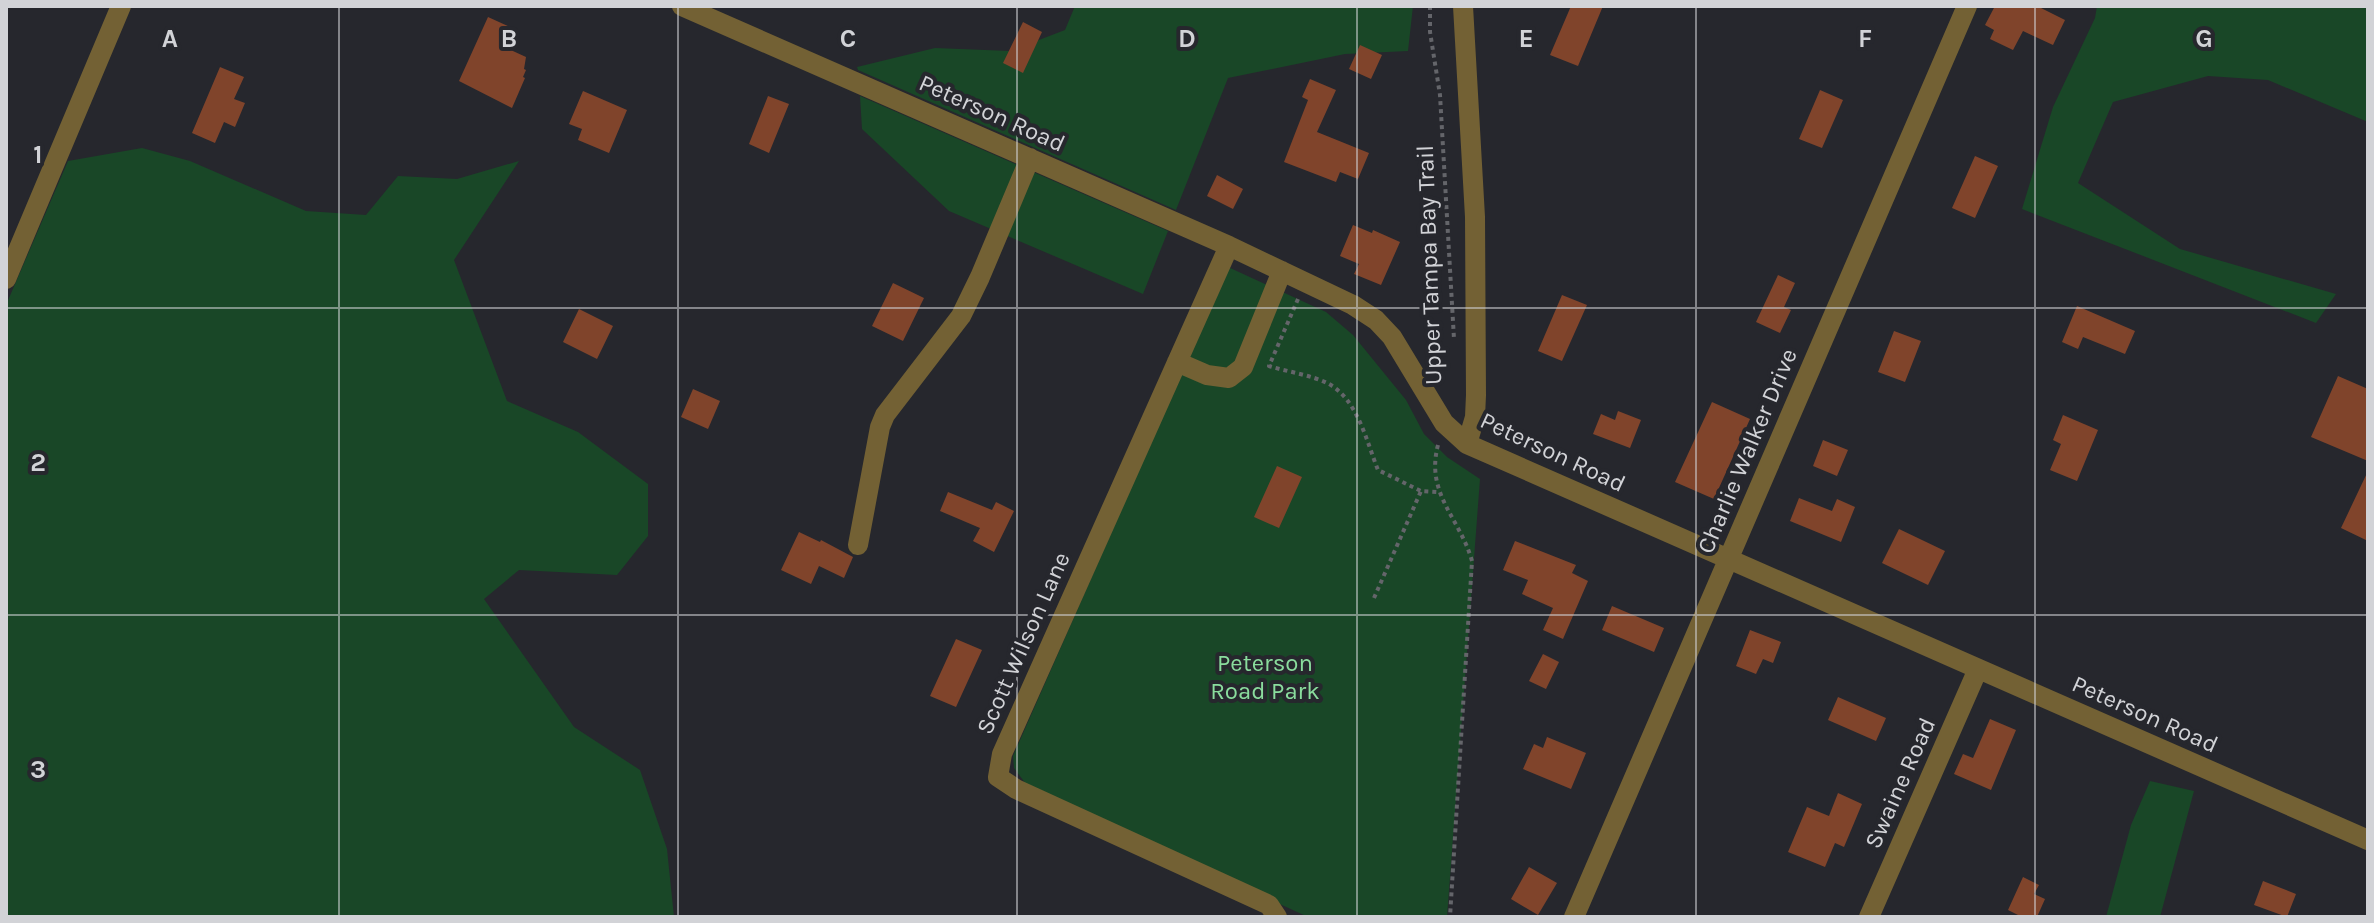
<svg xmlns="http://www.w3.org/2000/svg" width="2374" height="923" font-family="Karla,sans-serif">
	<style>
		.green { fill: #194727 }
		.building { fill: #80442b }
		.lines { fill: none; stroke-linecap: round; stroke-linejoin: round }
		.path { stroke: #64656a; stroke-width: 4; stroke-dasharray: 4 4; stroke-linecap: butt }
		.minor { stroke: #736134; stroke-width: 20 }
		.grid { fill: none; stroke: #d2d3d7; stroke-width: 2; stroke-opacity: 0.55 }
		.labels { text-anchor: middle; stroke-width: 8; stroke-linejoin: round; paint-order: stroke }
		.street-label { font-size: 24px; fill: #d2d3d7; stroke: #26272d }
		.park-label { font-size: 24px; fill: #8adc9d; stroke: #26272d }
		.grid-label { font-size: 26px; text-anchor: middle; font-weight: bold; fill: #d2d3d7; stroke: #26272d; stroke-width: 8; stroke-linejoin: round; paint-order: stroke }
	</style>
	<rect width="100%" height="100%" fill="#26272d"/>
	<path class="green" d="M1075 6H1413L1408 51 1345 54 1228 78 1176 210 858 70 857 67 935 48 1010 51 1065 30Z
		M2097 6H2368V122L2268 80 2208 76 2113 102 2078 183 2180 249 2336 294 2316 323 2022 209 2053 107 2095 18Z
		M860 96 1168 231 1143 294 949 211 862 129Z
		M142 148 190 161 306 211 366 215 398 176 457 179 519 161 454 260 507 401 578 432 648 484V536L617 575 519 570 484 599 574 727 640 770 667 849 674 917H6V305L68 161Z
		M1228 267 1326 312 1353 335 1406 400 1424 434 1447 457 1480 479 1447 917H1308L1029 788 1014 768 1013 756Z
		M2150 781 2194 791 2160 917H2106L2131 825Z"/>
	<path class="building" d="M1571 6H1603L1578 66 1550 55Z
		M1995 6H2037L2065 20 2053 45 2023 31 2013 50 1990 39 1994 30 1985 25Z
		M488 17 510 27 502 46 526 57 524 69 526 70 523 77 525 78 512 108 459 81Z
		M1023 22 1042 32 1023 73 1003 63Z
		M1360 45 1382 55 1371 79 1349 69Z
		M220 67 244 77 234 99 245 103 235 127 224 122 215 143 192 133Z
		M1310 79 1336 90 1317 132 1369 153 1358 179 1340 172 1336 182 1284 162 1308 100 1302 97Z
		M1820 90 1843 100 1822 148 1799 139Z
		M583 91 627 110 609 153 578 140 582 129 569 124Z
		M768 96 789 104 769 153 749 144Z
		M1975 156 1998 166 1975 218 1952 208Z
		M1217 175 1243 189 1233 209 1207 196Z
		M1353 225 1372 233 1373 230 1400 242 1381 285 1354 274 1359 264 1340 256Z
		M1778 275 1795 283 1784 307 1791 310 1780 333 1756 322Z
		M893 283 924 298 903 341 872 326Z
		M1562 295 1587 305 1562 361 1538 351Z
		M2077 306 2135 331 2125 354 2083 337 2078 349 2062 342Z
		M579 309 613 326 597 359 563 342Z
		M1894 331 1921 341 1905 382 1878 372Z
		M2338 376 2368 389V461L2311 437Z
		M693 389 720 401 708 429 681 417Z
		M1712 402 1750 419 1714 499 1675 482Z
		M1618 411 1641 420 1630 448 1593 434 1601 414 1615 420Z
		M2063 415 2098 430 2077 481 2050 470 2061 444 2053 440Z
		M1823 440 1848 450 1837 476 1813 466Z
		M1277 466 1302 477 1279 528 1254 517Z
		M2368 471V541L2341 528Z
		M948 492 992 510 996 502 1014 511 994 552 973 541 980 528 940 511Z
		M1799 498 1832 511 1837 499 1855 507 1841 542 1790 521Z
		M1899 529 1945 551 1928 585 1882 563Z
		M799 532 820 542 821 540 853 557 844 578 819 566 811 584 781 570Z
		M1515 541 1576 565 1572 573 1588 581 1563 639 1543 630 1553 608 1522 594 1528 580 1503 570Z
		M1612 606 1664 628 1654 652 1602 630Z
		M1750 630 1781 642 1773 663 1763 659 1756 674 1736 666Z
		M956 639 982 650 956 707 930 696Z
		M1543 654 1559 662 1546 689 1529 681Z
		M1838 697 1886 718 1876 741 1828 720Z
		M1990 719 2016 730 1991 790 1954 774 1963 754 1973 758Z
		M1547 737 1586 753 1571 789 1523 769 1534 744 1543 748Z
		M1838 793 1862 804 1844 847 1835 843 1825 867 1788 852 1807 807 1829 816Z
		M1529 867 1557 883 1538 915 1511 899Z
		M2023 877 2039 885 2034 894 2045 899 2037 917H2022L2008 910Z
		M2263 881 2296 894 2287 917 2254 905Z"/>
	<g class="lines">
		<path class="path" d="M1430 6V32L1440 95 1454 339
			M1298 299 1269 366C1288 372 1312 375 1329 384 1358 400 1367 443 1378 470L1421 491 1438 492
			M1438 445C1425 494 1460 518 1472 561L1450 917
			M1374 598 1421 491"/>
		<path class="minor" d="M682 6 1229 246 1353 305 1376 320 1392 337 1444 423 1467 444 2368 840
			M1463 6 1475 217 1476 395 1475 417 1467 444
			M1229 246 1002 754 998 777 1016 789 1269 905 1277 917
			M6 279 121 6
			M1177 362 1207 375 1229 378 1243 367 1282 271
			M858 545 880 427 885 415 961 316 980 277 1030 158
			M1574 917 1967 6
			M1869 917 1978 669"/>
	</g>
	<path class="grid" d="M339 6V917M678 6V917M1017 6V917M1357 6V917M1696 6V917M2035 6V917M6 308H2368M6 615H2368"/>
	<g class="labels">
		<g class="street-label">
			<text transform="translate(992 113) rotate(24)" y="8">Peterson Road</text>
			<text transform="translate(1429 265) rotate(-92)" y="8">Upper Tampa Bay Trail</text>
			<text transform="translate(1747 451) rotate(-67)" y="8">Charlie Walker Drive</text>
			<text transform="translate(1553 452) rotate(25)" y="8">Peterson Road</text>
			<text transform="translate(1023 643) rotate(-66)" y="8">Scott Wilson Lane</text>
			<text transform="translate(2145 714) rotate(24)" y="8">Peterson Road</text>
			<text transform="translate(1900 783) rotate(-66)" y="8">Swaine Road</text>
		</g>
		<g class="park-label">
			<text x="1265" y="671">Peterson<tspan x="1265" dy="28">Road Park</tspan></text>
		</g>
	</g>
	<g class="grid-label">
		<text x="170" y="47">A</text>
		<text x="509" y="47">B</text>
		<text x="848" y="47">C</text>
		<text x="1187" y="47">D</text>
		<text x="1526" y="47">E</text>
		<text x="1865" y="47">F</text>
		<text x="2204" y="47">G</text>
		<text x="38" y="163">1</text>
		<text x="38" y="471">2</text>
		<text x="38" y="778">3</text>
	</g>
	<rect width="2374" height="923" fill="none" stroke="#d2d3d7" stroke-width="16"/>
</svg>
